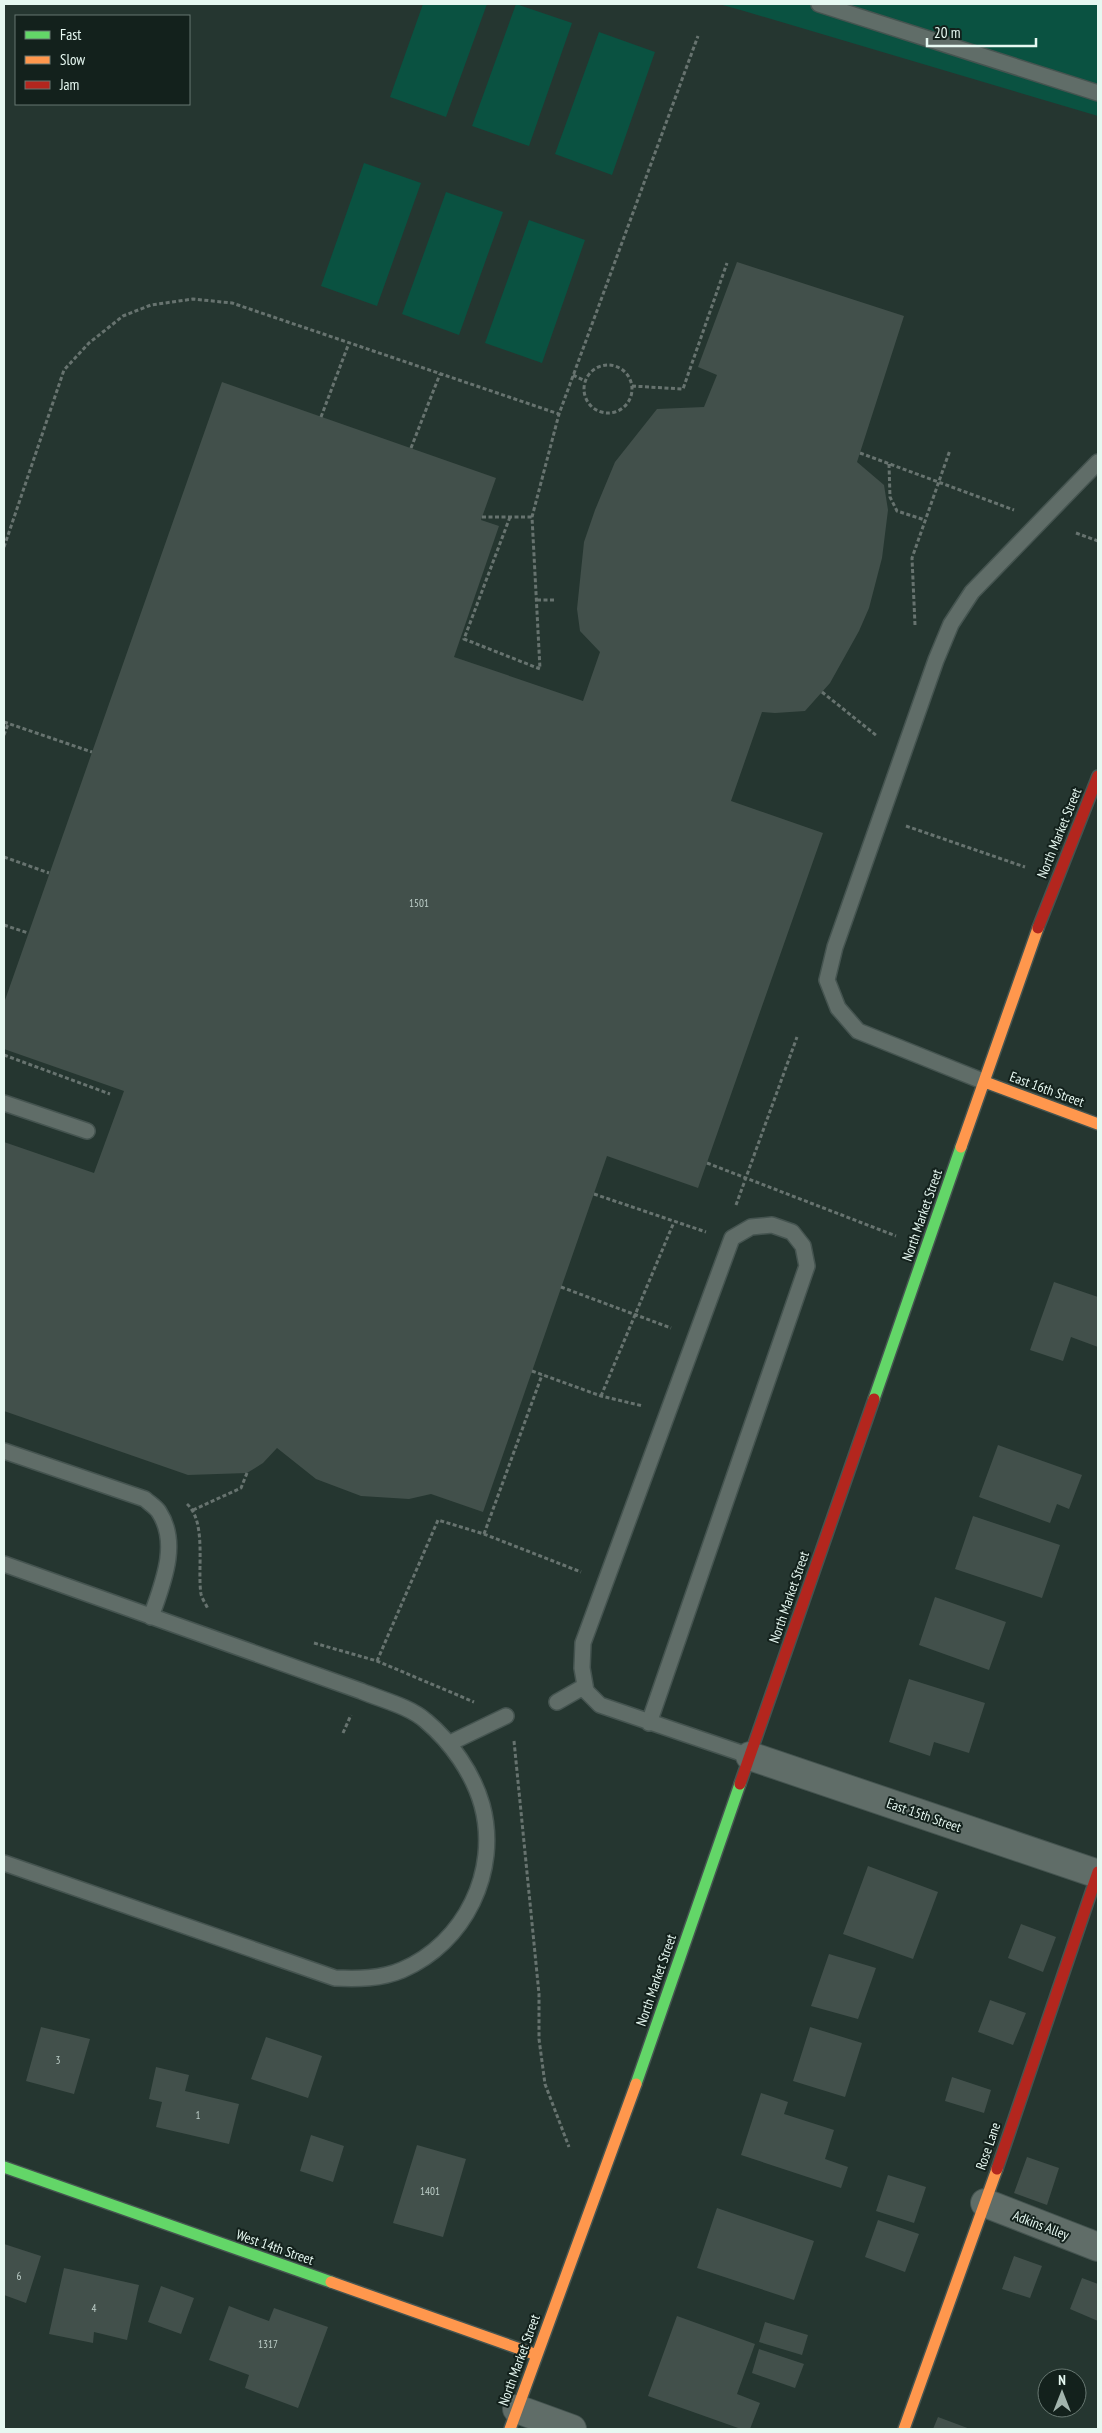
<svg xmlns="http://www.w3.org/2000/svg" width="1102" height="2433" font-family="'PT Sans Narrow',sans-serif">
	<style>
		.green { fill: #0a5241 }
		.building { fill: #42504b }
		.lines { fill: none; stroke-linecap: round; stroke-linejoin: round }
		.lane-casing { stroke: #455450; stroke-width: 18 }
		.street-casing { stroke: #455450; stroke-width: 30 }
		.fast-casing { stroke: #455450; stroke-width: 14 }
		.slow-casing { stroke: #455450; stroke-width: 14 }
		.jam-casing { stroke: #455450; stroke-width: 14 }
		.path { stroke: #67736f; stroke-width: 3; stroke-dasharray: 4 2.5; stroke-linecap: butt }
		.lane { stroke: #606d68; stroke-width: 15 }
		.street { stroke: #606d68; stroke-width: 28 }
		.fast { stroke: #63d668; stroke-width: 11 }
		.slow { stroke: #ff974d; stroke-width: 11 }
		.jam { stroke: #b3261e; stroke-width: 11 }
		.labels { text-anchor: middle; stroke-width: 4; stroke-linejoin: round; paint-order: stroke }
		.number-label { font-size: 11px; fill: #bdcec8 }
		.street-label { font-size: 14px; fill: #e6f8f1; stroke: #13211c }
	</style>
	<rect width="100%" height="100%" fill="#253630"/>
	<path class="green" d="M423 4H487L446 117 390 97Z
		M516 4 572 23 529 146 472 126Z
		M719 4H1098V116L744 11Z
		M599 32 655 52 612 175 555 154Z
		M364 163 421 183 377 306 321 286Z
		M446 192 503 212 459 335 402 314Z
		M529 220 585 240 542 363 485 343Z"/>
	<path class="building" d="M737 262 904 316 857 462 884 485 888 510 882 558 869 608 859 631 830 683 805 711 775 713 762 712 731 801 823 833 698 1188 607 1156 483 1512 431 1494 409 1499 361 1496 316 1479 277 1448 263 1463 247 1473 188 1475 4 1411V1142L94 1173 124 1091 4 1049V1003L222 382 496 478 481 520 499 526 454 657 583 701 600 652 580 631 577 609 584 542 595 510 615 462 657 409 704 407 717 375 698 367Z
		M1054 1282 1098 1297V1347L1071 1337 1063 1361 1030 1350Z
		M998 1445 1082 1475 1069 1509 1057 1504 1050 1523 979 1497Z
		M973 1516 1060 1545 1042 1598 955 1569Z
		M935 1597 1006 1622 989 1670 919 1645Z
		M909 1679 985 1703 969 1753 934 1742 930 1756 889 1742Z
		M868 1866 938 1892 913 1959 843 1934Z
		M1021 1924 1056 1937 1043 1972 1008 1958Z
		M829 1954 876 1968 858 2019 811 2006Z
		M990 2000 1026 2013 1013 2045 978 2032Z
		M41 2027 90 2039 74 2094 26 2081Z
		M810 2027 862 2043 845 2097 793 2081Z
		M266 2037 322 2056 308 2098 251 2079Z
		M156 2067 189 2075 185 2091 239 2104 229 2144 156 2127 162 2102 149 2099Z
		M952 2077 991 2090 984 2113 945 2101Z
		M761 2093 788 2102 784 2114 834 2130 825 2159 848 2167 841 2188 741 2155Z
		M311 2135 344 2146 333 2182 300 2171Z
		M417 2145 466 2159 443 2237 393 2223Z
		M1027 2157 1059 2168 1047 2205 1014 2193Z
		M888 2175 926 2187 914 2223 876 2211Z
		M717 2208 814 2241 794 2300 697 2268Z
		M878 2220 919 2234 905 2272 865 2257Z
		M4 2244 41 2256 26 2303 4 2295Z
		M1014 2256 1042 2266 1030 2298 1002 2289Z
		M64 2268 139 2285 127 2340 94 2332 93 2343 49 2334Z
		M1082 2278 1098 2284V2321L1070 2309Z
		M161 2286 194 2298 181 2334 148 2322Z
		M229 2306 269 2321 274 2308 328 2327 298 2408 245 2388 249 2375 209 2360Z
		M677 2316 755 2344 737 2394 760 2403 750 2429H741L648 2396Z
		M765 2322 808 2335 802 2355 759 2342Z
		M759 2349 804 2364 795 2388 752 2373Z
		M938 2417 970 2429H933Z"/>
	<g class="lines">
		<g class="lane-casing">
			<path id="lane" d="M819 4 1098 93
				M985 1082 858 1031 838 1008 827 980 835 947 936 660 951 624 972 592 1098 462
				M4 1103 87 1131
				M4 1451 145 1499C149 1503 156 1507 159 1512 180 1544 162 1585 151 1617
				M4 1564 361 1691C382 1700 409 1706 426 1721 451 1742 473 1773 482 1805 500 1871 465 1943 402 1970 381 1979 357 1979 335 1978L4 1863
				M557 1702 585 1686
				M649 1723 807 1266 803 1246 792 1232 772 1225 751 1227 732 1238 583 1643 582 1668 586 1691 600 1705 750 1756
				M450 1743 506 1716"/>
		</g>
		<g class="street-casing">
			<path id="street" d="M750 1756 1098 1874
				M985 2203 1098 2247
				M517 2409 572 2429"/>
		</g>
		<g class="fast-casing">
			<path id="fast" d="M874 1399 961 1147
				M636 2084 740 1784
				M4 2167 331 2282"/>
		</g>
		<g class="slow-casing">
			<path id="slow" d="M985 1082 1098 1124
				M961 1147 1038 928
				M331 2282 537 2355
				M510 2429 636 2084
				M904 2429 997 2169"/>
		</g>
		<g class="jam-casing">
			<path id="jam" d="M1038 928 1098 776
				M740 1784 874 1399
				M997 2169 1098 1872"/>
		</g>
		<path class="path" d="M584 389a24 24 0 1 1 48 0a24 24 0 1 1-48 0Z
			M573 375 585 381
			M632 386 683 389 727 263
			M321 417 349 343
			M411 448 440 374
			M860 453 1014 510
			M889 464 890 497 897 511 925 520
			M482 517H532
			M510 517 464 639 540 669 532 517 559 414 698 36
			M1076 533 1098 541
			M4 547 64 370 89 343 123 316 151 305 193 299 232 303 559 414
			M537 600H555
			M915 625 912 558 950 450
			M822 692 877 736
			M4 722 92 752
			M4 735 8 724
			M906 826 1025 867
			M4 857 49 873
			M4 925 28 933
			M4 1055 110 1094
			M707 1163 896 1236
			M594 1194 706 1232
			M736 1205 797 1037
			M561 1287 671 1328
			M532 1371 601 1396 643 1406
			M601 1396 674 1222
			M187 1504C207 1522 197 1569 201 1594 202 1599 206 1604 208 1609
			M193 1510 241 1488 247 1473
			M484 1534 542 1375
			M314 1643 377 1661 474 1702
			M377 1661 438 1520 484 1534 581 1572
			M343 1733 351 1715
			M514 1741 539 1994V2039L545 2084 569 2147"/>
		<use href="#lane" class="lane"/>
		<use href="#street" class="street"/>
		<use href="#fast" class="fast"/>
		<use href="#slow" class="slow"/>
		<use href="#jam" class="jam"/>
	</g>
	<g class="labels">
		<g class="number-label">
			<text x="419" y="907">1501</text>
			<text x="58" y="2064">3</text>
			<text x="198" y="2119">1</text>
			<text x="430" y="2195">1401</text>
			<text x="19" y="2280">6</text>
			<text x="94" y="2312">4</text>
			<text x="268" y="2348">1317</text>
		</g>
		<g class="street-label">
			<text transform="translate(1059 833) rotate(-68)" y="5">North Market Street</text>
			<text transform="translate(1047 1089) rotate(20)" y="5">East 16th Street</text>
			<text transform="translate(922 1215) rotate(-71)" y="5">North Market Street</text>
			<text transform="translate(789 1597) rotate(-71)" y="5">North Market Street</text>
			<text transform="translate(924 1815) rotate(19)" y="5">East 15th Street</text>
			<text transform="translate(656 1980) rotate(-71)" y="5">North Market Street</text>
			<text transform="translate(988 2146) rotate(-71)" y="5">Rose Lane</text>
			<text transform="translate(1041 2225) rotate(21)" y="5">Adkins Alley</text>
			<text transform="translate(275 2247) rotate(19)" y="5">West 14th Street</text>
			<text transform="translate(519 2360) rotate(-70)" y="5">North Market Street</text>
		</g>
	</g>
	<rect width="1102" height="2433" fill="none" stroke="#e6f8f1" stroke-width="10"/>
	<rect x="15" y="15" width="175" height="90" fill="#13211c" stroke="#677771"/>
	<rect x="25" y="31" width="25" height="8" fill="#63d668" stroke="#677771"/>
	<text x="60" y="40" font-size="15" fill="#e6f8f1">Fast</text>
	<rect x="25" y="56" width="25" height="8" fill="#ff974d" stroke="#677771"/>
	<text x="60" y="65" font-size="15" fill="#e6f8f1">Slow</text>
	<rect x="25" y="81" width="25" height="8" fill="#b3261e" stroke="#677771"/>
	<text x="60" y="90" font-size="15" fill="#e6f8f1">Jam</text>
	<g transform="translate(1062 2393)"><circle r="24" fill="#13211c" stroke="#677771"/>
	<path d="M0-4L9 19L0 12L-9 19Z" fill="#a2b4ad"/>
	<text y="-8" font-size="14" font-weight="bold" text-anchor="middle" fill="#e6f8f1">N</text>
	</g>
	<path d="M927 38v8h109v-8" fill="none" stroke="#e6f8f1" stroke-width="2.5"/>
	<text x="934" y="38" font-size="15" fill="#e6f8f1" stroke="#13211c" stroke-width="4" paint-order="stroke">20 m</text>
</svg>
